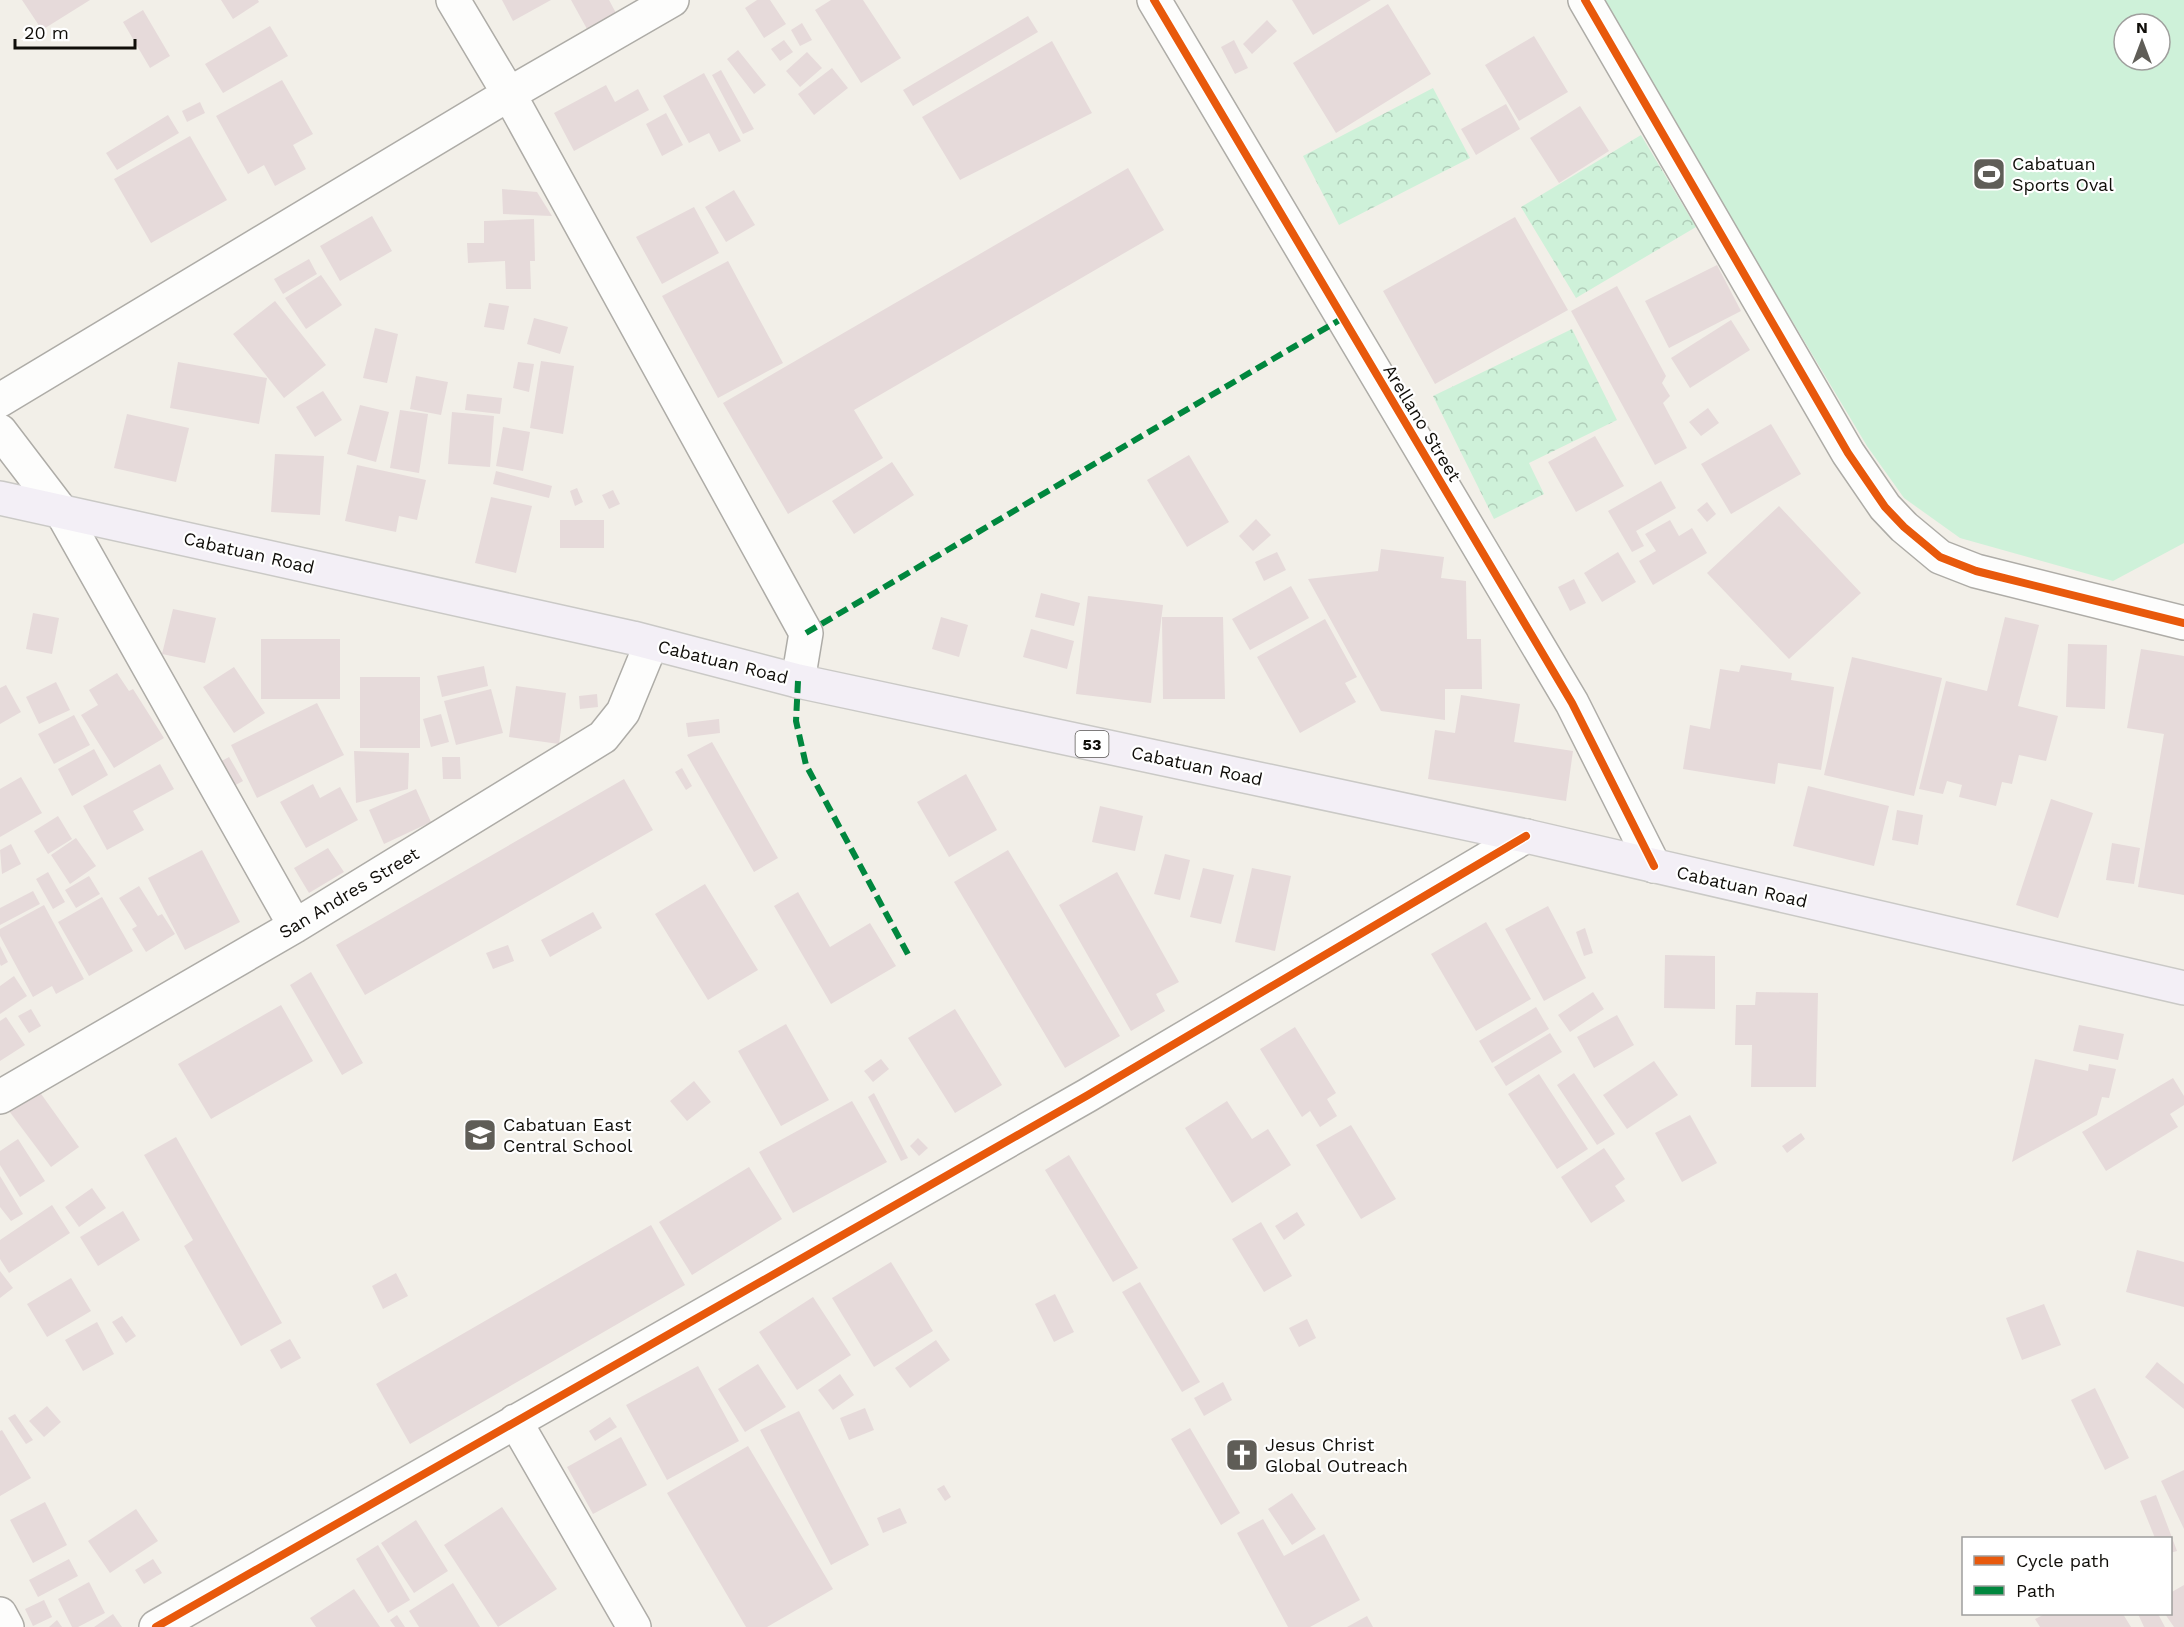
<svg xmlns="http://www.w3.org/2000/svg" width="2184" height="1627" font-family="'Work Sans',sans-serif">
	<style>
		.park { fill: url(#park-crowns) }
		.garden { fill: #cef1d9; fill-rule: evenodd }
		.building { fill: #e6dada }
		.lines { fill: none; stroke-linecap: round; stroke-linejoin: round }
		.minor-casing { stroke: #aeaca7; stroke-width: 36 }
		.highway-casing { stroke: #cac9c6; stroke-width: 36 }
		.minor { stroke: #fdfdfc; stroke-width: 33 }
		.highway { stroke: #f3eff6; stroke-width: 33 }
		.quiet { stroke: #00873e; stroke-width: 6; stroke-dasharray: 12 6; stroke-linecap: butt }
		.cycleway-casing { stroke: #fff; stroke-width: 11 }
		.cycleway { stroke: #e8590c; stroke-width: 8 }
		.labels { text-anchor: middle; stroke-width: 4.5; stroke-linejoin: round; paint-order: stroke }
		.shield { fill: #fff; stroke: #585653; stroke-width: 1.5 }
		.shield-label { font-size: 16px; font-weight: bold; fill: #100e09 }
		.poi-label { font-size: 18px; fill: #100e09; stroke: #fff; text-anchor: start }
		.street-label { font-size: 18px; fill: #100e09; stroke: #fff }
	</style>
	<defs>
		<pattern id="park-crowns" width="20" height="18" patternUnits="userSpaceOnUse" patternTransform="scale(1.5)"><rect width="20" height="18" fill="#cef1d9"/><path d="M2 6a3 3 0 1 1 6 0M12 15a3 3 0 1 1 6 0" fill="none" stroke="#b0cdb9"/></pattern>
	</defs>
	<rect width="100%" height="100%" fill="#f2efe8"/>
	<path class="park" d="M1433 88 1470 158 1339 225 1303 156Z
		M1641 135 1696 227 1576 298 1521 207Z
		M1572 329 1617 420 1529 463 1544 494 1494 519 1433 396Z"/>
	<path class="garden" d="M1600 0H2184V543L2113 581 1960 538 1904 498 1867 446ZM2124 24H2160V60H2124Z"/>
	<path class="building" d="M22 0H90L42 30Z
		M221 0H258L259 2 233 19Z
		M502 0H551L513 21Z
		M571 0H609L616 13 587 29Z
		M757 0H770L786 24 764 38 745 8Z
		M831 0H863L901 58 861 83 815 10Z
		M1292 0H1371L1313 35Z
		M1388 4 1431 74 1336 133 1293 63Z
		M143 10 170 56 150 68 123 22Z
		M1028 16 1038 32 913 106 903 90Z
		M1267 20 1277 31 1252 54 1243 44Z
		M802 23 812 40 800 46 791 30Z
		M270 26 288 56 223 93 205 64Z
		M1534 36 1568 92 1519 121 1485 65Z
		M784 40 793 52 780 61 771 49Z
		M1234 40 1248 68 1235 74 1221 47Z
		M1052 41 1092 113 960 180 922 117Z
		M738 50 766 85 754 94 727 59Z
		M807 52 822 68 800 87 786 71Z
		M832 68 848 88 814 115 798 94Z
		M721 70 754 129 743 134 712 75Z
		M704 73 741 141 719 152 709 133 689 143 663 96Z
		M282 80 313 134 293 145 306 169 275 186 264 165 248 174 216 116Z
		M606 85 615 102 638 89 649 110 574 151 554 113Z
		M200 102 205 113 187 122 182 111Z
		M1506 104 1520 129 1476 155 1461 129Z
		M1580 106 1609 151 1559 183 1530 138Z
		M666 113 683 145 662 156 646 124Z
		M168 115 179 133 117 170 106 153Z
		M190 136 227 200 151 243 114 179Z
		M1128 168 1164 230 854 410 883 458 788 514 723 403Z
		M502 189 537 192 552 216 503 214Z
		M734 190 755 225 726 242 705 207Z
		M694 207 719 253 662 284 636 237Z
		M372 216 392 251 340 281 320 246Z
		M1515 217 1568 310 1435 384 1383 291Z
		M534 219 535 261H530L531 289H506L505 261 468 263 467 243H484V221Z
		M309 259 317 274 283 294 274 279Z
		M728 261 783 363 718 398 662 296Z
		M1717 265 1741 311 1669 348 1645 301Z
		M321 275 342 305 306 329 285 298Z
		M1617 286 1666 376 1662 383 1670 396 1663 403 1687 448 1655 465 1571 311Z
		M275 301 326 365 284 398 233 334Z
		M489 303 509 306 504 330 484 327Z
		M534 318 568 327 560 354 527 344Z
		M1731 320 1750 350 1690 388 1671 358Z
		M375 328 398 334 387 383 363 378Z
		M541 361 574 366 563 434 530 428Z
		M178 362 267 378 259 424 170 408Z
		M518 362 534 364 529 392 513 388Z
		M416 376 448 382 441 415 410 409Z
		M323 391 342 420 315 437 296 407Z
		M467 394 502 398 500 414 465 410Z
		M360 405 389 412 376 462 347 454Z
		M1708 408 1719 423 1701 436 1689 422Z
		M400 410 428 414 419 473 390 468Z
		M452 412 494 416 490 467 448 464Z
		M127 414 189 428 176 482 114 468Z
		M1771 424 1801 474 1731 514 1701 464Z
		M503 427 530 432 523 471 496 466Z
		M1595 436 1624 486 1576 512 1548 462Z
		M275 454 324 456 320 515 271 512Z
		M1189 455 1229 522 1187 547 1147 480Z
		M892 462 914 495 854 534 832 501Z
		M357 465 426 480 417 520 399 516 396 532 345 521Z
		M496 471 552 486 549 498 493 484Z
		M1661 481 1676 508 1636 531 1644 546 1632 552 1608 511Z
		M577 488 583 502 575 506 570 491Z
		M613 490 620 504 609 509 602 495Z
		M491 497 532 506 516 573 475 563Z
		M1707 502 1716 514 1707 522 1697 510Z
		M1779 506 1861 593 1789 659 1707 573Z
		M1256 519 1271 535 1253 551 1239 536Z
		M560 520H604V548H560Z
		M1670 520 1679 536 1692 528 1707 553 1653 585 1639 561 1656 551 1645 534Z
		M1381 549 1444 557 1441 578 1466 581 1467 639H1481L1482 689H1445V720L1381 711 1308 579 1378 571Z
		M1277 552 1286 570 1264 581 1255 562Z
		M1618 552 1636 582 1602 602 1584 573Z
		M1574 579 1586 603 1570 611 1558 587Z
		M1291 586 1309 618 1250 650 1232 619Z
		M1041 593 1080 603 1074 626 1035 617Z
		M1088 596 1163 605 1151 703 1076 694Z
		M173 609 216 618 205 663 162 654Z
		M33 613 59 618 52 654 26 649Z
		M941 617 968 625 959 657 932 649Z
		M1162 617H1223L1225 699H1163Z
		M2005 617 2039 625 2018 706 2058 716 2046 761 2019 755 2012 784 2002 782 1996 806 1959 797 1962 785 1947 781 1943 794 1919 789 1946 681 1987 691Z
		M1325 619 1357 677 1345 683 1356 702 1300 733 1257 657Z
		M1031 629 1074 641 1067 669 1023 657Z
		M261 639H340V699H261Z
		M2068 644 2107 645 2105 709 2066 707Z
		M2141 649 2184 656V895L2138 887 2164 734 2127 728Z
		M1852 657 1942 678 1914 796 1824 775Z
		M1741 665 1792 673 1791 680 1834 687 1821 770 1778 763 1775 784 1683 769 1690 725 1710 729 1720 669 1739 672Z
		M484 666 488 686 442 697 437 676Z
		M234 667 265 713 234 733 203 687Z
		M117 673 129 691 133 689 164 738 114 768 81 715 98 705 89 690Z
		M360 677H420V748H360Z
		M56 682 70 710 39 724 26 697Z
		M6 685 21 712 0 724V688Z
		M516 686 566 693 559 744 509 737Z
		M491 689 503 733 456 745 444 701Z
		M597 694 598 707 580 709 579 696Z
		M1461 695 1520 704 1514 742 1573 751 1566 801 1428 779 1435 730 1455 733Z
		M317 703 344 755 257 798 231 745Z
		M441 714 449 742 431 747 423 719Z
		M74 715 90 745 54 764 38 734Z
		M719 719 720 733 688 737 686 723Z
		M712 742 778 858 754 872 687 755Z
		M94 749 108 775 72 796 58 769Z
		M354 751 409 753 408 789 356 803Z
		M229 757 243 781 230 788 218 763Z
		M442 757H460L461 779H443Z
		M160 764 174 789 133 811 144 830 107 850 83 806Z
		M682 768 692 786 686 790 675 772Z
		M966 774 997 830 949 857 917 802Z
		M21 777 42 813 0 837V789Z
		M624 779 653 830 365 995 336 945Z
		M313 784 320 798 340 787 358 820 306 848 280 802Z
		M1808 786 1889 806 1874 866 1793 846Z
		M416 789 431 822 384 844 369 810Z
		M2051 799 2093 813 2058 918 2016 905Z
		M1100 806 1143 816 1135 851 1092 842Z
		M1897 810 1923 815 1918 845 1892 840Z
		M58 816 72 839 48 854 34 831Z
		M76 838 96 866 70 884 51 855Z
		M2112 843 2140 848 2134 884 2106 880Z
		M11 844 21 864 2 874 0 850Z
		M328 848 344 872 309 893 294 868Z
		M202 850 240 922 185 950 148 878Z
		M1008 850 1120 1036 1065 1068 954 882Z
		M1165 854 1190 860 1180 900 1154 894Z
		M1203 868 1234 875 1221 924 1190 917Z
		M1252 868 1291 876 1275 951 1235 942Z
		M48 872 65 902 53 909 36 879Z
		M1117 872 1179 982 1156 994 1165 1011 1131 1031 1059 905Z
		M89 876 100 894 76 908 65 890Z
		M705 884 758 970 708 1000 655 914Z
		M139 886 158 916 162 914 175 934 146 952 132 929 137 926 119 898Z
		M33 891 40 904 0 925V908Z
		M798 892 830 947 870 923 896 966 831 1004 774 906Z
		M102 897 133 951 89 976 58 922Z
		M44 905 84 979 56 994 52 986 33 997 0 936V929Z
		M1548 906 1586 978 1544 1001 1505 929Z
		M593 912 602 928 550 957 541 940Z
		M1486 922 1531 999 1476 1031 1431 954Z
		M1585 928 1593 953 1584 956 1576 932Z
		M508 945 514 961 493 969 486 953Z
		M0 946 8 962 1 966 0 964Z
		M1665 955 1715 956V1009L1664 1008Z
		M311 972 363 1063 342 1075 290 985Z
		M14 976 27 996 0 1014V986Z
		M1593 992 1604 1009 1570 1032 1558 1015Z
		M1756 992 1818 993 1816 1087H1751L1752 1045H1735L1736 1005H1755Z
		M281 1005 313 1061 211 1119 178 1064Z
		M1536 1007 1549 1029 1492 1063 1479 1041Z
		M31 1009 41 1026 29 1033 18 1016Z
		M955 1009 1002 1085 955 1113 908 1038Z
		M1617 1015 1634 1045 1594 1068 1577 1037Z
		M6 1017 25 1045 0 1061V1021Z
		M786 1024 829 1100 781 1126 738 1051Z
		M2079 1025 2124 1034 2118 1060 2073 1051Z
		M1295 1027 1336 1093 1327 1099 1337 1116 1320 1127 1310 1111 1302 1117 1260 1049Z
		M1550 1033 1562 1052 1506 1086 1494 1067Z
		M881 1059 889 1069 873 1082 864 1071Z
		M2035 1059 2088 1071 2089 1064 2116 1069 2109 1098 2102 1097 2097 1115 2012 1162Z
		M1654 1061 1678 1095 1627 1129 1603 1095Z
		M1574 1073 1615 1134 1597 1145 1557 1085Z
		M1539 1074 1588 1149 1557 1169 1508 1094Z
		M2173 1078 2184 1096V1105L2170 1114 2178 1127 2106 1171 2082 1132Z
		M694 1081 711 1102 687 1121 670 1101Z
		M39 1091 79 1147 51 1167 9 1111Z
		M874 1093 908 1158 901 1161 868 1097Z
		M852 1101 887 1162 793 1213 759 1152Z
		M1227 1101 1252 1139 1268 1129 1291 1165 1232 1203 1185 1128Z
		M1690 1115 1717 1163 1682 1182 1655 1133Z
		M1351 1125 1396 1199 1361 1219 1316 1145Z
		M1801 1133 1805 1139 1787 1153 1782 1146Z
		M176 1137 282 1323 241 1346 184 1246 193 1240 144 1155Z
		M918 1138 928 1148 919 1156 910 1146Z
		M18 1139 45 1181 20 1197 0 1165V1151Z
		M1604 1148 1625 1179 1615 1186 1625 1201 1591 1223 1561 1177Z
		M1069 1155 1138 1268 1113 1282 1045 1170Z
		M749 1167 782 1219 692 1275 659 1222Z
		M0 1176 23 1214 11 1221 0 1207Z
		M92 1188 106 1208 79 1227 65 1207Z
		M52 1205 70 1233 9 1273 0 1259V1240Z
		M123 1211 140 1240 98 1266 80 1237Z
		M1297 1212 1305 1225 1284 1240 1275 1226Z
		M1261 1222 1292 1276 1264 1292 1232 1239Z
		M651 1225 685 1285 410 1444 376 1384Z
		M2137 1250 2184 1262V1307L2126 1292Z
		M891 1262 933 1331 874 1367 832 1298Z
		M0 1271 13 1288 0 1298Z
		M396 1273 408 1296 383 1309 372 1286Z
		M71 1278 91 1311 47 1337 27 1304Z
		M1140 1282 1200 1382 1182 1392 1122 1292Z
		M1055 1294 1074 1332 1054 1342 1035 1304Z
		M813 1297 851 1355 797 1390 759 1332Z
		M2044 1304 2061 1345 2022 1360 2006 1318Z
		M122 1316 136 1336 126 1343 112 1322Z
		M1307 1319 1316 1338 1299 1347 1289 1328Z
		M97 1322 114 1354 83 1371 65 1340Z
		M290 1339 301 1358 281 1369 270 1350Z
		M936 1340 950 1360 910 1388 895 1368Z
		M2157 1362 2184 1384V1409L2145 1377Z
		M758 1364 786 1407 745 1432 718 1389Z
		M698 1366 739 1441 667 1480 626 1405Z
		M840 1374 854 1395 833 1410 818 1390Z
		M1223 1382 1232 1400 1204 1416 1194 1398Z
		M2095 1388 2129 1458 2105 1470 2071 1400Z
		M47 1406 61 1422 44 1437 29 1421Z
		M865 1408 874 1430 849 1440 840 1418Z
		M799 1411 869 1545 831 1565 760 1430Z
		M15 1414 33 1440 26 1444 8 1418Z
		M610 1417 617 1427 595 1441 589 1431Z
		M1190 1428 1240 1513 1221 1525 1171 1439Z
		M2 1430 31 1478 0 1496V1431Z
		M621 1437 647 1485 593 1514 567 1467Z
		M748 1446 833 1589 767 1627H746L667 1493Z
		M2184 1470V1529L2161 1481Z
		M944 1485 951 1497 945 1501 937 1489Z
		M1292 1493 1316 1529 1292 1545 1268 1509Z
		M2156 1495 2177 1551 2170 1553V1538H2155L2140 1501Z
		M45 1502 67 1545 33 1563 10 1520Z
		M502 1507 557 1589 498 1627 444 1545Z
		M900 1508 907 1523 883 1533 877 1518Z
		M136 1509 158 1541 110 1573 88 1541Z
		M1263 1519 1284 1556 1324 1534 1360 1600 1310 1627H1288L1237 1533Z
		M416 1520 448 1571 414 1593 381 1543Z
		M378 1545 410 1600 388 1613 356 1559Z
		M69 1559 78 1576 38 1597 29 1580Z
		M153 1559 162 1573 144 1584 135 1570Z
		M89 1582 105 1613 78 1627H72L58 1599Z
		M453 1583 480 1627H419L409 1611Z
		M2184 1585V1627H2174L2165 1614H2170V1593Z
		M354 1589 380 1627H316L310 1618Z
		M44 1600 52 1617 33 1626 25 1609Z
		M113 1614 122 1627H94Z
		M2045 1614H2123L2131 1627H2040L2035 1619Z
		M2138 1614H2158L2165 1627H2144Z
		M397 1615 405 1627H395L390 1620Z
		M1367 1616 1373 1627H1347Z
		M57 1620 62 1627H49Z"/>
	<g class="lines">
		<g class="minor-casing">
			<path id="minor" d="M453 0 509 94 806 633 798 681
				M1154 0 1572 703 1654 866
				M1585 0 1848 453 1885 507 1904 527 1940 557 1976 571 2184 623
				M0 400 509 94 672 0
				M0 431 61 511 295 926
				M0 1097 295 926 603 737 623 712 651 644
				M515 1421 634 1627
				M0 1614 7 1627
				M156 1627 1088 1095 1526 836"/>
		</g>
		<g class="highway-casing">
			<path id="highway" d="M0 498 633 638 798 681 1526 836 2184 988"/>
		</g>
		<use href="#minor" class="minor"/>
		<use href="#highway" class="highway"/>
		<path class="quiet" d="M806 633 1343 318
			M798 681 796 721 806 765 910 958"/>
		<g class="cycleway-casing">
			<path id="cycleway" d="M1154 0 1572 703 1654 866
				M1585 0 1848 453 1885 507 1904 527 1940 557 1976 571 2184 623
				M156 1627 1088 1095 1526 836"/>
		</g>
		<use href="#cycleway" class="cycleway"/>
	</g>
	<defs>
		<g id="stadium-square" transform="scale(1.725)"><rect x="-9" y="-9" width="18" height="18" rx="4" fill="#5f5d57" stroke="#fff"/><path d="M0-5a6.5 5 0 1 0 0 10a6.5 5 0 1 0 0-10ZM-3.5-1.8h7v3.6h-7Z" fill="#fff"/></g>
		<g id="school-square" transform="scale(1.725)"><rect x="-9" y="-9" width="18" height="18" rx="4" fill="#5f5d57" stroke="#fff"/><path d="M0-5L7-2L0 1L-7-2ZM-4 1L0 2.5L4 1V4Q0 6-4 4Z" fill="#fff"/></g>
		<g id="church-square" transform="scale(1.725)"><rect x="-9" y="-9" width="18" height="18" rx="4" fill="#5f5d57" stroke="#fff"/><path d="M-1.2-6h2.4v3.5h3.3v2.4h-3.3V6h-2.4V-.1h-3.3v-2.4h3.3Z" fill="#fff"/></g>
	</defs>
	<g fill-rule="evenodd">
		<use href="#stadium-square" x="1989" y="174"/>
		<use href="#school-square" x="480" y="1135"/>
		<use href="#church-square" x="1242" y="1455"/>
	</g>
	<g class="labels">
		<rect class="shield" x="1075.5" y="731" width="33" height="26" rx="4.5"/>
		<g class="shield-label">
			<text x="1092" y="750">53</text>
		</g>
		<g class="poi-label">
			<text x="2012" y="170">Cabatuan<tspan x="2012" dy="21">Sports Oval</tspan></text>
			<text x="503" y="1131">Cabatuan East<tspan x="503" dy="21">Central School</tspan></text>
			<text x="1265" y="1451">Jesus Christ<tspan x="1265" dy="21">Global Outreach</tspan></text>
		</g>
		<g class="street-label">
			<text transform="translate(1422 423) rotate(59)" y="6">Arellano Street</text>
			<text transform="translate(249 553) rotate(13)" y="6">Cabatuan Road</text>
			<text transform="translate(723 662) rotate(14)" y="6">Cabatuan Road</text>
			<text transform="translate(1197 766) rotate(12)" y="6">Cabatuan Road</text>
			<text transform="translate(1742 887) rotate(13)" y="6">Cabatuan Road</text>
			<text transform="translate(349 893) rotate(-31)" y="6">San Andres Street</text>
		</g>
	</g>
	<rect x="1962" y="1537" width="210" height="78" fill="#ffffff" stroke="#9f9f9d" stroke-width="1.5"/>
	<rect x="1974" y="1556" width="30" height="9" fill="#e8590c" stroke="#9f9f9d" stroke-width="1.5"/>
	<text x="2016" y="1567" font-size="18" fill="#100e09">Cycle path</text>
	<rect x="1974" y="1586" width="30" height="9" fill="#00873e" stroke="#9f9f9d" stroke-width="1.5"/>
	<text x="2016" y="1597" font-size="18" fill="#100e09">Path</text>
	<g transform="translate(2142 42)"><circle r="28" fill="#ffffff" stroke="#9f9f9d" stroke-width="1.5"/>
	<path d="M0-4.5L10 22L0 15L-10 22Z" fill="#5f5d57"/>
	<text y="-9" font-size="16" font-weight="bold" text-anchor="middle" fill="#100e09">N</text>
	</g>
	<path d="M15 39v9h120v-9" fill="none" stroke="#100e09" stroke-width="3"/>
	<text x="24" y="39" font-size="18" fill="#100e09" stroke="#ffffff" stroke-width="4.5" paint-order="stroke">20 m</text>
</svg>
